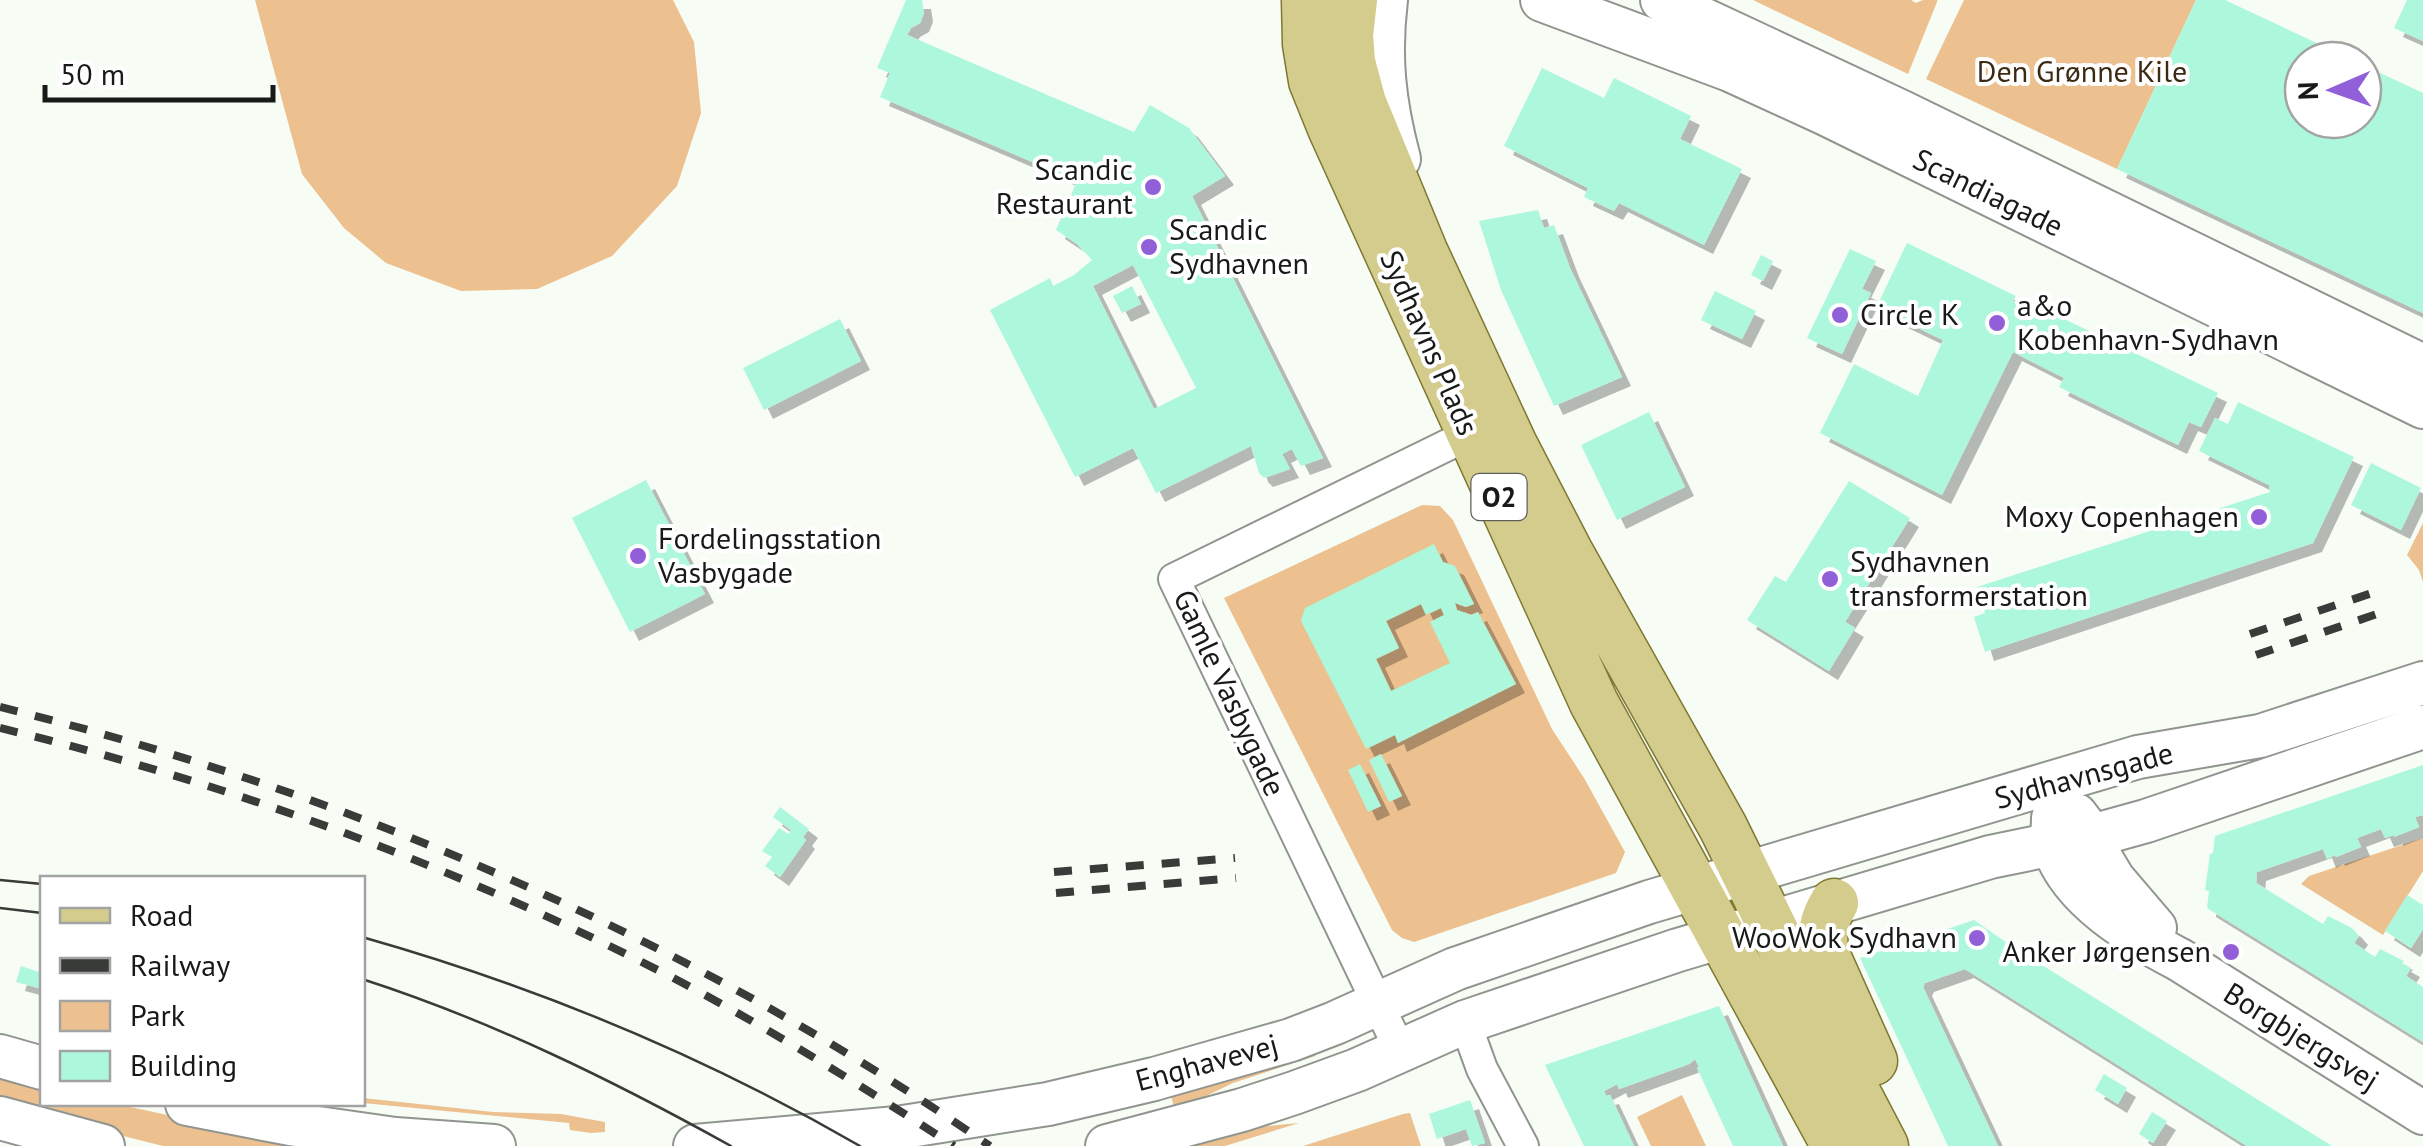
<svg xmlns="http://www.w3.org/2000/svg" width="2423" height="1146" font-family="'PT Sans',sans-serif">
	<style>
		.green { fill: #ecc08f }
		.building { fill: #adf8dc; fill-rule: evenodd; filter: url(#shadow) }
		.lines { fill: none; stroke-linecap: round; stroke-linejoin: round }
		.street-casing { stroke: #919590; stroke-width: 34 }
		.secondary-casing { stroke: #919590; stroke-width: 46 }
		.primary-casing { stroke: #7f7832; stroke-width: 51 }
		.street { stroke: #fff; stroke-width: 30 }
		.secondary { stroke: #fff; stroke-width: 42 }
		.primary { stroke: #d3cc8c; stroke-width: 48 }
		.tram { stroke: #393b39; stroke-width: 2.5 }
		.rail { stroke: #393b39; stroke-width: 8; stroke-dasharray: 18 18; stroke-linecap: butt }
		.poi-dot { fill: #915fd8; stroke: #fff; stroke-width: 4 }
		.labels { text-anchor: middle; stroke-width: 8; stroke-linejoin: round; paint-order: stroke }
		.shield { fill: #fff; stroke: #5d5f5d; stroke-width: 2.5 }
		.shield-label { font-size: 28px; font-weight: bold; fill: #181a18 }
		.park-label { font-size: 30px; fill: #3d2a12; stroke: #fff }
		.poi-label { font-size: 30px; fill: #181a18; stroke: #fff; text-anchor: start }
		.street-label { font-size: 30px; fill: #181a18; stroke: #fff }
	</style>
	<defs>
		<filter id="shadow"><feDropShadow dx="9" dy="9" stdDeviation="0" flood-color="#0004"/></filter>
	</defs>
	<rect width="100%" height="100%" fill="#f7fcf5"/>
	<path class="green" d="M255 0H673L694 42 701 113 677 186 612 256 537 289 461 291 386 263 344 228 302 174Z
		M1753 0H1911L1916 3 1923 0H1937V2L1908 74Z
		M1964 0H2196L2117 169 1926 79Z
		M1422 505 1440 506 1453 520 1552 729 1584 778 1625 852 1616 873 1414 942 1402 938 1392 930 1224 598Z
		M2423 523V582L2419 570 2407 555Z
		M2423 838V871L2383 935 2301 884 2309 876Z
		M1317 1052 1315 1056 1233 1083 1175 1111 1170 1092Z
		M0 1071 42 1083V1104H116L219 1126 339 1146H163L0 1105Z
		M1682 1095 1706 1146H1651L1637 1117Z
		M363 1098 493 1112 561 1114 605 1122V1132L591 1133 570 1130 569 1123 363 1103Z
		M1410 1113 1421 1146H1303L1403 1114Z
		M1299 1123 1225 1146H1185L1248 1128Z"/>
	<path class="building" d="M906 0H922L924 13 920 23 911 28 907 35 1134 132 1150 105 1189 128 1225 176 1192 196 1323 458 1301 466 1292 449 1282 454 1290 469 1264 478 1259 473 1251 446 1156 493 1133 448 1075 477 990 310 1050 278 1053 286 1074 275 1092 260 1077 244 1056 230 1077 181 880 97 890 73 877 68ZM1133 265 1196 388 1154 409 1093 286Z
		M2196 0H2225L2353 60H2303V120H2363V65L2423 93V313L2117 169Z
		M2407 0H2423V41L2394 28Z
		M1542 68 1604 98 1614 78 1691 116 1680 139 1742 169 1704 245 1619 203 1614 211 1584 197 1588 188 1504 146Z
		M1538 210 1544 228 1554 225 1570 268 1622 377 1554 406 1501 290 1479 221Z
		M1907 243 2016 296 2013 301 2030 309 2033 304 2218 393 2201 427 2189 422 2178 445 2059 387 2064 378 2013 352 1942 495 1820 433 1854 364 1918 396 1943 340 1876 308Z
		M1850 249 1876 261 1862 289 1871 293 1842 354 1807 338Z
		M1761 255 1773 261 1763 281 1751 275Z
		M1132 286 1141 304 1122 313 1113 296Z
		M1715 291 1756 311 1742 339 1701 320Z
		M840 319 861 361 764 410 743 368Z
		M2238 402 2354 457 2313 543 1985 652 1974 617 1985 613 1977 587 2270 492 2269 485 2199 451 2215 418 2228 424Z
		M1649 412 1685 487 1617 520 1581 445Z
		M2371 463 2421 488 2401 530 2351 505Z
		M646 480 705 594 630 632 572 518Z
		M1849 481 1910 518 1845 622 1855 628 1829 671 1747 620 1775 576 1786 582Z
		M1434 544 1443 562 1455 566 1474 604 1466 607 1455 603 1457 610 1471 615 1478 612 1516 684 1398 743 1395 735 1366 749 1301 621 1305 608ZM1421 604 1426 615 1441 608 1444 615 1430 622 1450 663 1391 691 1376 659 1399 648 1386 621Z
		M1381 754 1402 796 1389 802 1369 760Z
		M1360 764 1381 806 1368 812 1348 770Z
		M2423 765V815L2415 817 2419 827 2394 837V835L2385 838 2381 829 2357 838 2361 847 2336 857 2335 855 2327 859 2323 849 2257 872 2256 883 2323 924 2328 916 2352 928 2359 936 2354 943 2375 957 2380 949 2404 961 2402 963 2411 968 2406 976 2423 987V1042L2207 908 2209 891 2205 890 2210 854 2213 853 2215 836Z
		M780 807 809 829 803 837 806 840 780 877 765 866 772 857 762 851 779 828 789 834 791 830 773 817Z
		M2407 895 2423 905V929L2411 948 2385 931Z
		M1974 920 2010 945 2332 1146H2247L1965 969 1925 983 1923 987 1998 1146H1948L1860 958Z
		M21 966 42 973V989L16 982Z
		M1719 1006 1783 1146H1733L1697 1068 1699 1067 1695 1059 1689 1064 1619 1089 1617 1084 1604 1091 1606 1096 1610 1095 1634 1146H1584L1545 1065Z
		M2104 1074 2127 1088 2118 1104 2095 1090Z
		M1470 1100 1485 1143 1472 1146 1466 1129 1437 1139 1429 1114Z
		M2152 1112 2167 1121 2153 1143 2139 1134Z"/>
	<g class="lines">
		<g class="street-casing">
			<path id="street" d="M1465 1022 1482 1069 1523 1146
				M1400 1050 1174 579 1470 434"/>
		</g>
		<g class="secondary-casing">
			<path id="secondary" d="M1386 0C1379 57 1384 103 1399 159
				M1542 0 1730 70 1826 114 2423 407
				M1662 0 1900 111 2423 366
				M2076 815 2092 836 2102 860 2114 880 2155 928
				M2053 818C2053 828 2051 839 2054 848 2072 900 2134 936 2180 960L2423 1113
				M0 1056 42 1068
				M187 1104 290 1124 395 1139 494 1146
				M0 1118 103 1146
				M695 1146 897 1128 1048 1104 1154 1079 1291 1040 1335 1023 1455 969 1649 902 2138 757 2260 736 2423 683
				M1107 1146 1242 1110 1294 1093 1357 1070 1465 1022 1678 950 1990 857 2092 836 2146 821 2423 727"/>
		</g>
		<g class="primary-casing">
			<path id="primary" d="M1306 0 1307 44 1313 81 1332 128 1594 703 1836 1146
				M1353 0 1349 35 1351 62 1362 103 1423 251 1513 445 1569 553 1723 827 1816 1016 1884 1146
				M1834 903C1823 921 1821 933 1825 954L1873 1061"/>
		</g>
		<use href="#street" class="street"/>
		<use href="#secondary" class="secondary"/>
		<use href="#primary" class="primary"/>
		<path class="tram" d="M0 880 42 884
			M0 908 42 913
			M362 937C535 986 704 1056 860 1146
			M362 979C492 1021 612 1080 731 1146"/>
		<path class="rail" d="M2250 634 2372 593
			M2256 655 2380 613
			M0 707C353 794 691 939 990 1146
			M0 728C236 785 466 870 681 982 775 1032 865 1088 954 1146
			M1054 872 1235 858
			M1056 893 1236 878"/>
	</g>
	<g class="poi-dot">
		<circle cx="1153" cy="187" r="10"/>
		<circle cx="1149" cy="247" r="10"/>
		<circle cx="1840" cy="315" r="10"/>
		<circle cx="1997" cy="323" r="10"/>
		<circle cx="2259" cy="517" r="10"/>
		<circle cx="638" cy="556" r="10"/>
		<circle cx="1830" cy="579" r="10"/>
		<circle cx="1977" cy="938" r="10"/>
		<circle cx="2231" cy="952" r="10"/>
	</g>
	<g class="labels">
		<rect class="shield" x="1471.5" y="474" width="55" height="46" rx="8"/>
		<g class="shield-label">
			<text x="1499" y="507">O2</text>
		</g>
		<g class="park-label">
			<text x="2082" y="82">Den Grønne Kile</text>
		</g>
		<g class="poi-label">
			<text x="1133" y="180" text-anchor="end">Scandic<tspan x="1133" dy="34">Restaurant</tspan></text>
			<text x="1169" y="240">Scandic<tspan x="1169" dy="34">Sydhavnen</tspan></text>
			<text x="2017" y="316">a&amp;o<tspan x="2017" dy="34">Kobenhavn-Sydhavn</tspan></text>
			<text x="1860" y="325">Circle K</text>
			<text x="2239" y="527" text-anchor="end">Moxy Copenhagen</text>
			<text x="658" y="549">Fordelingsstation<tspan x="658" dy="34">Vasbygade</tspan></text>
			<text x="1850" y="572">Sydhavnen<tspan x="1850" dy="34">transformerstation</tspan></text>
			<text x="1957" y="948" text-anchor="end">WooWok Sydhavn</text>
			<text x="2211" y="962" text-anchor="end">Anker Jørgensen</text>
		</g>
		<g class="street-label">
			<text transform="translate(1988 193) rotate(26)" y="10">Scandiagade</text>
			<text transform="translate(1429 343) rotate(66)" y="10">Sydhavns Plads</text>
			<text transform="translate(1229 693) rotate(65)" y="10">Gamle Vasbygade</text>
			<text transform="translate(2084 776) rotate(-15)" y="10">Sydhavnsgade</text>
			<text transform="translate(2301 1037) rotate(32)" y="10">Borgbjergsvej</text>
			<text transform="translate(1207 1063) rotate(-15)" y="10">Enghavevej</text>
		</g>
	</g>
	<rect x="40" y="876" width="325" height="230" fill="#ffffff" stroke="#a3a3a3" stroke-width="2.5"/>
	<rect x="60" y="908" width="50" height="15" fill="#d3cc8c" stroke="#a3a3a3" stroke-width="2.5"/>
	<text x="130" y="926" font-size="30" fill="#181a18">Road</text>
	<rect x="60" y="958" width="50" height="15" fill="#393b39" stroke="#a3a3a3" stroke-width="2.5"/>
	<text x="130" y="976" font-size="30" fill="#181a18">Railway</text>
	<rect x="60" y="1001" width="50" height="30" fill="#ecc08f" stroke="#a3a3a3" stroke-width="2.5"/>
	<text x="130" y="1026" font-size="30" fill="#181a18">Park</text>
	<rect x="60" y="1051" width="50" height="30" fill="#adf8dc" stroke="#a3a3a3" stroke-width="2.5"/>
	<text x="130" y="1076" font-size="30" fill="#181a18">Building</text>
	<g transform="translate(2333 90) rotate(268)"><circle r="48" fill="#ffffff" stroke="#a3a3a3" stroke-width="2.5"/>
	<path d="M0-8L18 38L0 25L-18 38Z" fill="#915fd8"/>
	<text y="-15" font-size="28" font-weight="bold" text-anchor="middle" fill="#181a18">N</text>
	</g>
	<path d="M45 85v15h228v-15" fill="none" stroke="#181a18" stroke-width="5"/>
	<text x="60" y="85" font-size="30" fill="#181a18" stroke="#ffffff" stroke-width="8" paint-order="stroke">50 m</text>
</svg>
